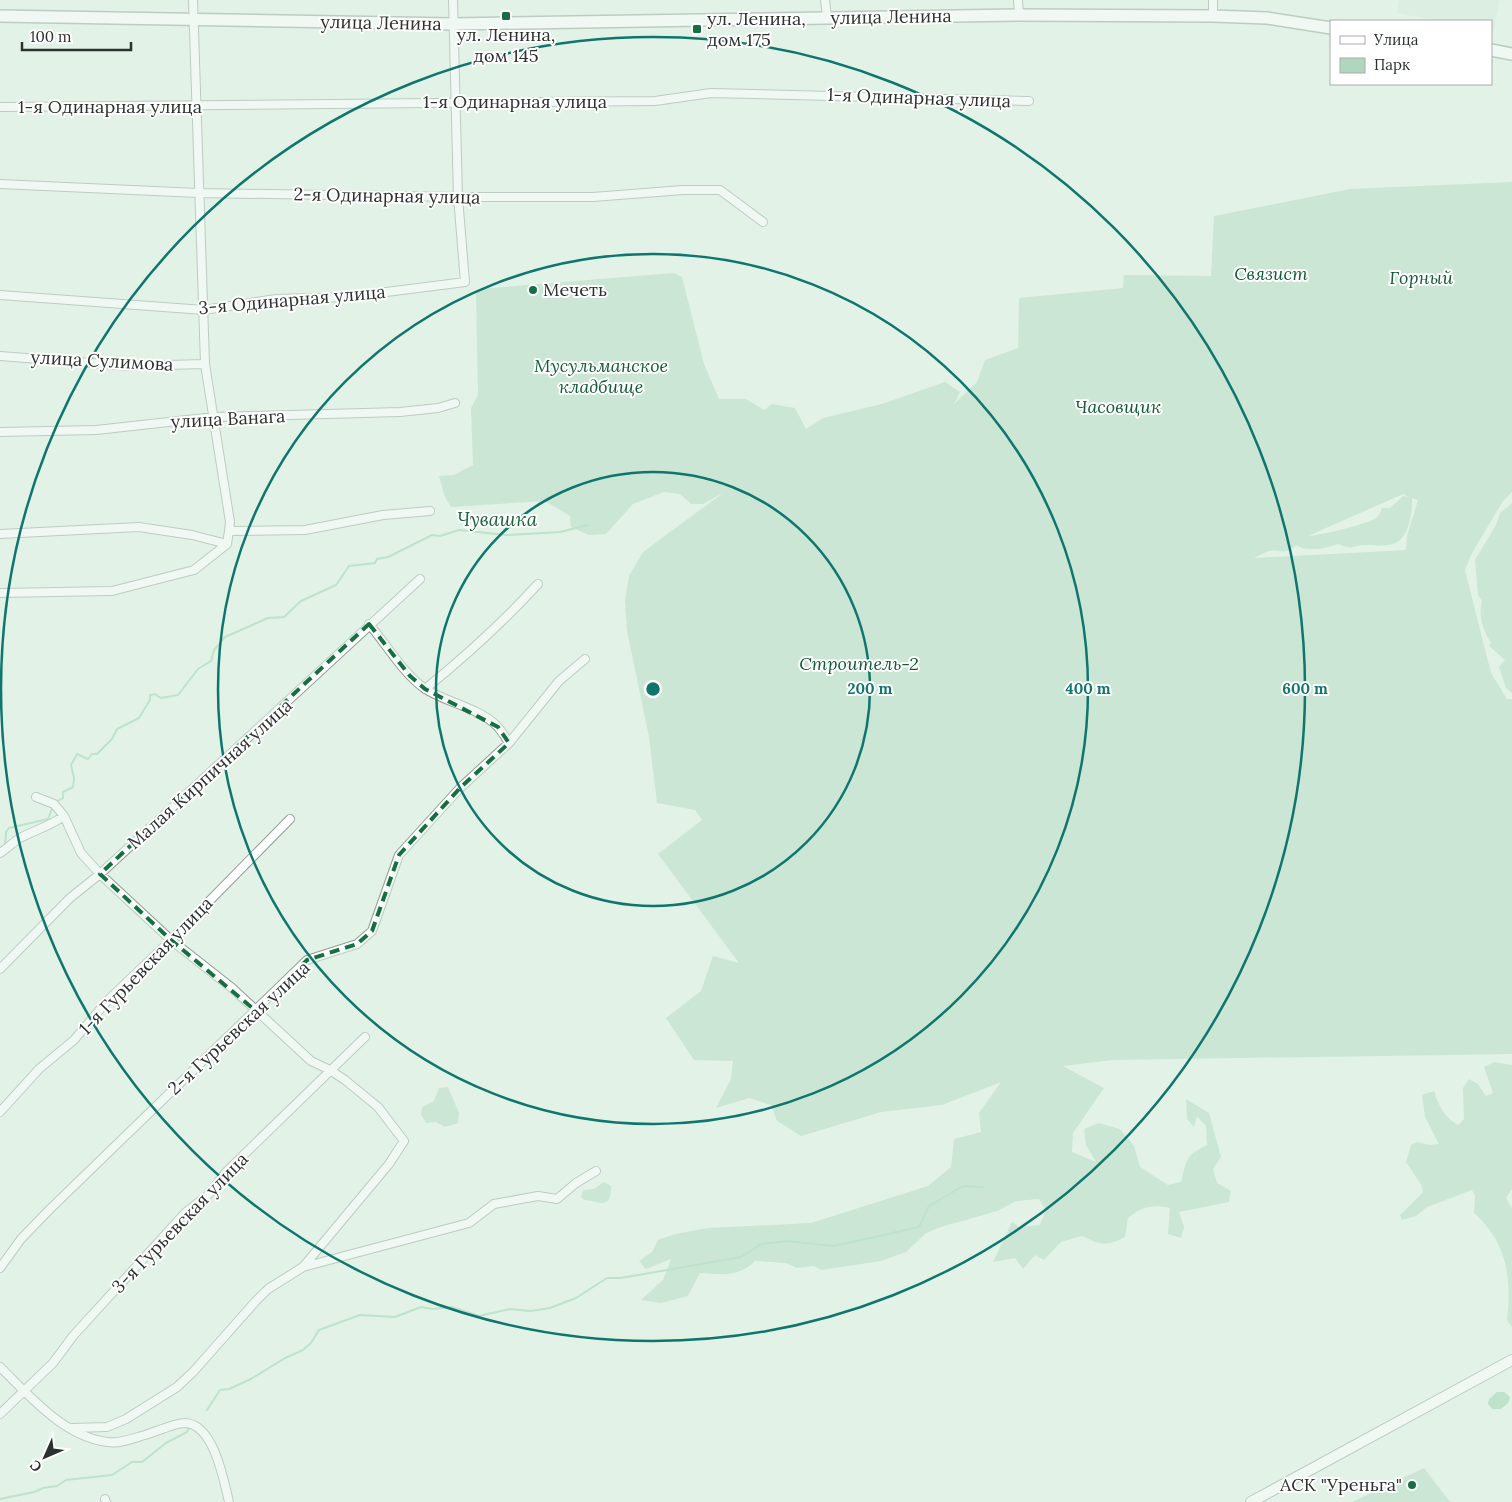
<svg xmlns="http://www.w3.org/2000/svg" width="1512" height="1502" font-family="Lora,serif">
	<style>
		.built { fill: #d3e9d9 }
		.green { fill: #b0d7bd; fill-rule: evenodd }
		.water { fill: #92d0a8 }
		.lines { fill: none; stroke-linecap: round; stroke-linejoin: round }
		.stream { stroke: #92d0a8; stroke-width: 2 }
		.street-casing { stroke: #909e94; stroke-width: 10 }
		.secondary-casing { stroke: #909e94; stroke-width: 12 }
		.primary-casing { stroke: #909e94; stroke-width: 14 }
		.street { stroke: #fff; stroke-width: 8 }
		.secondary { stroke: #fff; stroke-width: 10 }
		.primary { stroke: #fff; stroke-width: 11 }
		.marked { fill: none; stroke: #166f42; stroke-width: 4; stroke-dasharray: 10 6; stroke-linejoin: round }
		.ring { fill: none; stroke: #0f766e; stroke-width: 2.5 }
		.poi-dot { fill: #166f42; stroke: #fff; stroke-width: 2 }
		.labels { text-anchor: middle; stroke-width: 4; stroke-linejoin: round; paint-order: stroke }
		.street-label { font-size: 18px; fill: #2b312d; stroke: #fff }
		.poi-label { font-size: 18px; fill: #2b312d; stroke: #fff; text-anchor: start }
		.park-label { font-size: 18px; font-style: italic; fill: #115a35; stroke: #fff }
		.water-label { font-size: 19px; font-style: italic; fill: #1c623d; stroke: #fff }
		.centre { fill: #0f766e; stroke: #fff; stroke-width: 2.5 }
		.ring-label { font-size: 15px; text-anchor: middle; font-weight: bold; fill: #0f766e; stroke: #fff; stroke-width: 4; stroke-linejoin: round; paint-order: stroke }
	</style>
	<rect width="100%" height="100%" fill="#e2f2e7"/>
	<path class="built" d="M1399 0H1499L1494 31H1491V21H1438L1397 13Z"/>
	<path class="green" d="M1512 182V492L1503 501 1472 553 1465 570 1491 673 1507 699H1512V1054L1113 1060 1063 1066 1104 1088 1073 1133 1072 1152 1096 1162 1086 1145 1084 1129 1099 1123 1120 1129 1134 1146 1140 1167 1168 1185 1181 1182C1187 1159 1185 1156 1207 1145L1206 1126 1197 1116 1194 1127 1187 1119 1186 1099 1209 1113 1221 1157 1213 1169 1217 1183 1231 1191 1229 1202 1179 1212 1184 1227 1181 1238 1168 1234 1170 1208C1153 1204 1141 1207 1128 1218L1125 1237C1105 1247 1102 1245 1082 1236L1061 1242 1044 1260 1035 1255 1023 1269 1015 1258 993 1262 1012 1222 1019 1227 1040 1225 1046 1210 1039 1199 1016 1201 997 1211 941 1227 926 1233 906 1252 881 1261 821 1270 814 1266 797 1268 786 1263 755 1261C738 1278 721 1274 700 1273L688 1296 661 1303 641 1300 663 1280 671 1259 646 1269 639 1261 652 1252 658 1240 675 1234 708 1228 811 1223 928 1186 951 1167 954 1139 981 1132 979 1113 1001 1082 942 1105 881 1112 801 1136 777 1121 771 1105 749 1098 716 1108 731 1079 733 1061 694 1060 666 1018 701 991 713 956 739 963 658 854 702 820 695 810 657 803 649 737 627 631 625 601 629 576 643 552 723 493 703 504H691L680 494 664 492 633 504 606 534 589 535 571 527 570 516 545 501 451 507 445 497 439 476 454 475 473 465 471 408 478 395 476 293 479 289 674 273 682 277 704 364 719 399H746L764 410 772 404 795 408 806 429 823 418 882 404 945 382 960 392 954 404 977 382 985 360 1018 348 1019 298 1123 288 1124 275 1211 276 1214 216 1350 189ZM1403 494 1409 497 1403 496 1390 508H1382C1381 511 1379 516 1376 518 1369 524 1317 536 1308 536ZM1412 498 1418 500 1407 536 1406 550 1254 558C1258 556 1265 552 1270 551 1281 549 1285 556 1296 545 1308 552 1324 549 1338 544 1354 551 1354 544 1368 545 1376 545 1387 547 1395 543 1409 538 1413 511 1412 498Z
		M1512 503V693L1506 688 1499 667 1505 660 1489 646 1491 643C1483 630 1478 617 1482 601L1478 595 1475 560 1496 525 1500 513Z
		M1494 1062 1512 1065V1189L1506 1198 1512 1208V1327L1507 1320C1512 1278 1507 1242 1474 1213L1475 1196 1472 1190 1427 1207 1416 1216 1402 1220 1400 1215 1423 1192 1422 1186 1406 1162 1411 1145 1417 1142 1430 1145 1439 1144 1425 1117 1422 1095 1434 1091C1439 1106 1444 1117 1458 1125L1464 1119 1463 1088 1469 1079 1478 1084 1486 1096 1493 1093 1484 1067Z
		M448 1087 459 1113 458 1123 445 1127 436 1122 426 1123 421 1115 422 1107 434 1101 439 1088Z
		M604 1182 611 1186C611 1202 607 1206 592 1201 586 1200 585 1201 581 1197L583 1190 594 1189Z
		M1424 1468 1450 1502H1352Z"/>
	<path class="water" d="M1497 1392H1504L1510 1397 1508 1403 1501 1409H1492L1488 1404 1489 1399Z"/>
	<g class="lines">
		<path class="stream" d="M56 802 63 798V792L73 787 74 778 71 765 77 754 88 759 92 754H97L112 739 117 729 139 718 150 700V695L155 694 161 698 178 695 198 669 211 661 214 650 225 637 268 618 284 617 301 601 336 585 349 566 375 563 377 559 388 557 432 535 440 536 459 530 506 535 560 532 588 525
			M5 845 6 832 9 828 48 819 53 806
			M207 1410 220 1390 229 1389 251 1379 285 1358 303 1350 311 1343 319 1330 360 1315 395 1317 421 1307 433 1309 452 1307 479 1316 510 1309 530 1311 550 1308 576 1298 607 1278H621L741 1257 761 1244 787 1241 834 1246 919 1227 929 1206 963 1186 984 1187
			M0 1499 34 1492 43 1488 57 1486 66 1480 112 1475 132 1462H142L166 1443 187 1432 190 1426"/>
		<g class="street-casing">
			<path id="street" d="M193 0 205 364 230 522 229 531
				M825 0 827 17
				M1018 0 1019 15
				M1213 16V0
				M0 107 655 101 711 93 1029 101
				M0 184 198 193 458 197H593L683 190H720L763 222
				M0 295 204 310 276 299 347 297 465 282 458 197 453 0
				M0 356 130 366 205 364
				M0 432 96 430 214 417 400 412 438 408 455 403
				M0 534 139 527 192 535 227 544 229 531 305 530 383 515 430 511
				M0 593 112 591 194 570 227 544
				M369 624C387 645 402 672 424 688 446 703 479 707 498 727 502 732 506 738 509 743
				M425 689C466 656 503 622 538 584
				M36 797 54 804 64 816 81 853 100 874 171 940 232 988 311 1061 330 1070 345 1080 378 1107 404 1141 389 1164 303 1267 268 1289 255 1302 193 1372 177 1387 126 1419 107 1427 72 1428
				M0 853C7 849 13 842 20 838 35 830 50 826 64 816
				M0 969 70 898 100 874 420 579
				M0 1112 39 1069 74 1040 108 1000 171 940 290 819
				M303 1267 469 1223 494 1204 538 1196 557 1199 576 1183 596 1171
				M0 1268 21 1239 49 1210 307 960 357 944 372 931 399 855 460 788 509 743 559 681 585 659
				M0 1367C30 1396 64 1437 108 1442 119 1444 134 1438 145 1435 155 1432 175 1423 185 1423 214 1424 224 1481 229 1502
				M0 1414 53 1363 73 1336 185 1213 208 1195 226 1172 365 1037
				M105 1499 106 1502"/>
		</g>
		<g class="secondary-casing">
			<path id="secondary" d="M1251 1502 1512 1360"/>
		</g>
		<g class="primary-casing">
			<path id="primary" d="M0 16 453 24 1019 15 1213 16 1267 18 1331 28
				M1491 50 1512 54"/>
		</g>
		<use href="#street" class="street"/>
		<use href="#secondary" class="secondary"/>
		<use href="#primary" class="primary"/>
	</g>
	<path d="M0 0H1512V1502H0ZM369 624 410 676 425 689 498 727 509 743 460 788 399 855 372 931 357 944 307 960 256 1011 171 940 100 874Z" fill="#e2f2e7" fill-opacity=".55" fill-rule="evenodd"/>
	<path class="marked" d="M369 624 410 676 425 689 498 727 509 743 460 788 399 855 372 931 357 944 307 960 256 1011 171 940 100 874Z"/>
	<g class="ring">
		<circle cx="653" cy="689" r="217"/>
		<circle cx="653" cy="689" r="435"/>
		<circle cx="653" cy="689" r="652"/>
	</g>
	<g class="poi-dot">
		<rect x="501" y="11" width="10" height="10" rx="2.5"/>
		<rect x="692" y="24" width="10" height="10" rx="2.5"/>
		<circle cx="533" cy="290" r="5"/>
		<circle cx="1412" cy="1485" r="5"/>
	</g>
	<g class="labels">
		<g class="street-label">
			<text transform="translate(891 17) rotate(-1)" y="6">улица Ленина</text>
			<text transform="translate(381 23) rotate(1)" y="6">улица Ленина</text>
			<text transform="translate(919 98) rotate(2)" y="6">1-я Одинарная улица</text>
			<text x="515" y="108">1-я Одинарная улица</text>
			<text x="110" y="113">1-я Одинарная улица</text>
			<text transform="translate(387 196) rotate(1)" y="6">2-я Одинарная улица</text>
			<text transform="translate(292 300) rotate(-5)" y="6">3-я Одинарная улица</text>
			<text transform="translate(102 361) rotate(3)" y="6">улица Сулимова</text>
			<text transform="translate(228 419) rotate(-3)" y="6">улица Ванага</text>
			<text transform="translate(210 774) rotate(-42)" y="6">Малая Кирпичная улица</text>
			<text transform="translate(146 966) rotate(-46)" y="6">1-я Гурьевская улица</text>
			<text transform="translate(239 1028) rotate(-43)" y="6">2-я Гурьевская улица</text>
			<text transform="translate(180 1223) rotate(-46)" y="6">3-я Гурьевская улица</text>
		</g>
		<g class="poi-label">
			<text x="707" y="25">ул. Ленина,<tspan x="707" dy="21">дом 175</tspan></text>
			<text x="506" y="41" text-anchor="middle">ул. Ленина,<tspan x="506" dy="21">дом 145</tspan></text>
			<text x="543" y="296">Мечеть</text>
			<text x="1402" y="1491" text-anchor="end">АСК "Уреньга"</text>
		</g>
		<g class="park-label">
			<text x="1271" y="280">Связист</text>
			<text x="1421" y="284">Горный</text>
			<text x="601" y="372">Мусульманское<tspan x="601" dy="21">кладбище</tspan></text>
			<text x="1118" y="413">Часовщик</text>
			<text x="859" y="670">Строитель-2</text>
		</g>
		<g class="water-label">
			<text x="497" y="526">Чувашка</text>
		</g>
	</g>
	<circle cx="653" cy="689" r="8" class="centre"/>
	<g class="ring-label">
		<text x="870" y="694">200 m</text>
		<text x="1088" y="694">400 m</text>
		<text x="1305" y="694">600 m</text>
	</g>
	<rect x="1330" y="20" width="162" height="65" fill="#ffffff" stroke="#aaadab"/>
	<rect x="1340" y="36" width="25" height="8" fill="#ffffff" stroke="#aaadab"/>
	<text x="1374" y="45" font-size="15" fill="#2b312d">Улица</text>
	<rect x="1340" y="58" width="25" height="15" fill="#b0d7bd" stroke="#aaadab"/>
	<text x="1374" y="70" font-size="15" fill="#2b312d">Парк</text>
	<g transform="translate(45 1457) rotate(225)" stroke="#ffffff" stroke-width="4" paint-order="stroke">
	<path d="M0-4L9 19L0 12L-9 19Z" fill="#2b312d"/>
	<text y="-8" font-size="14" font-weight="bold" text-anchor="middle" fill="#2b312d">С</text>
	</g>
	<path d="M22 42v8h109v-8" fill="none" stroke="#2b312d" stroke-width="2.5"/>
	<text x="30" y="42" font-size="15" fill="#2b312d" stroke="#ffffff" stroke-width="4" paint-order="stroke">100 m</text>
</svg>
